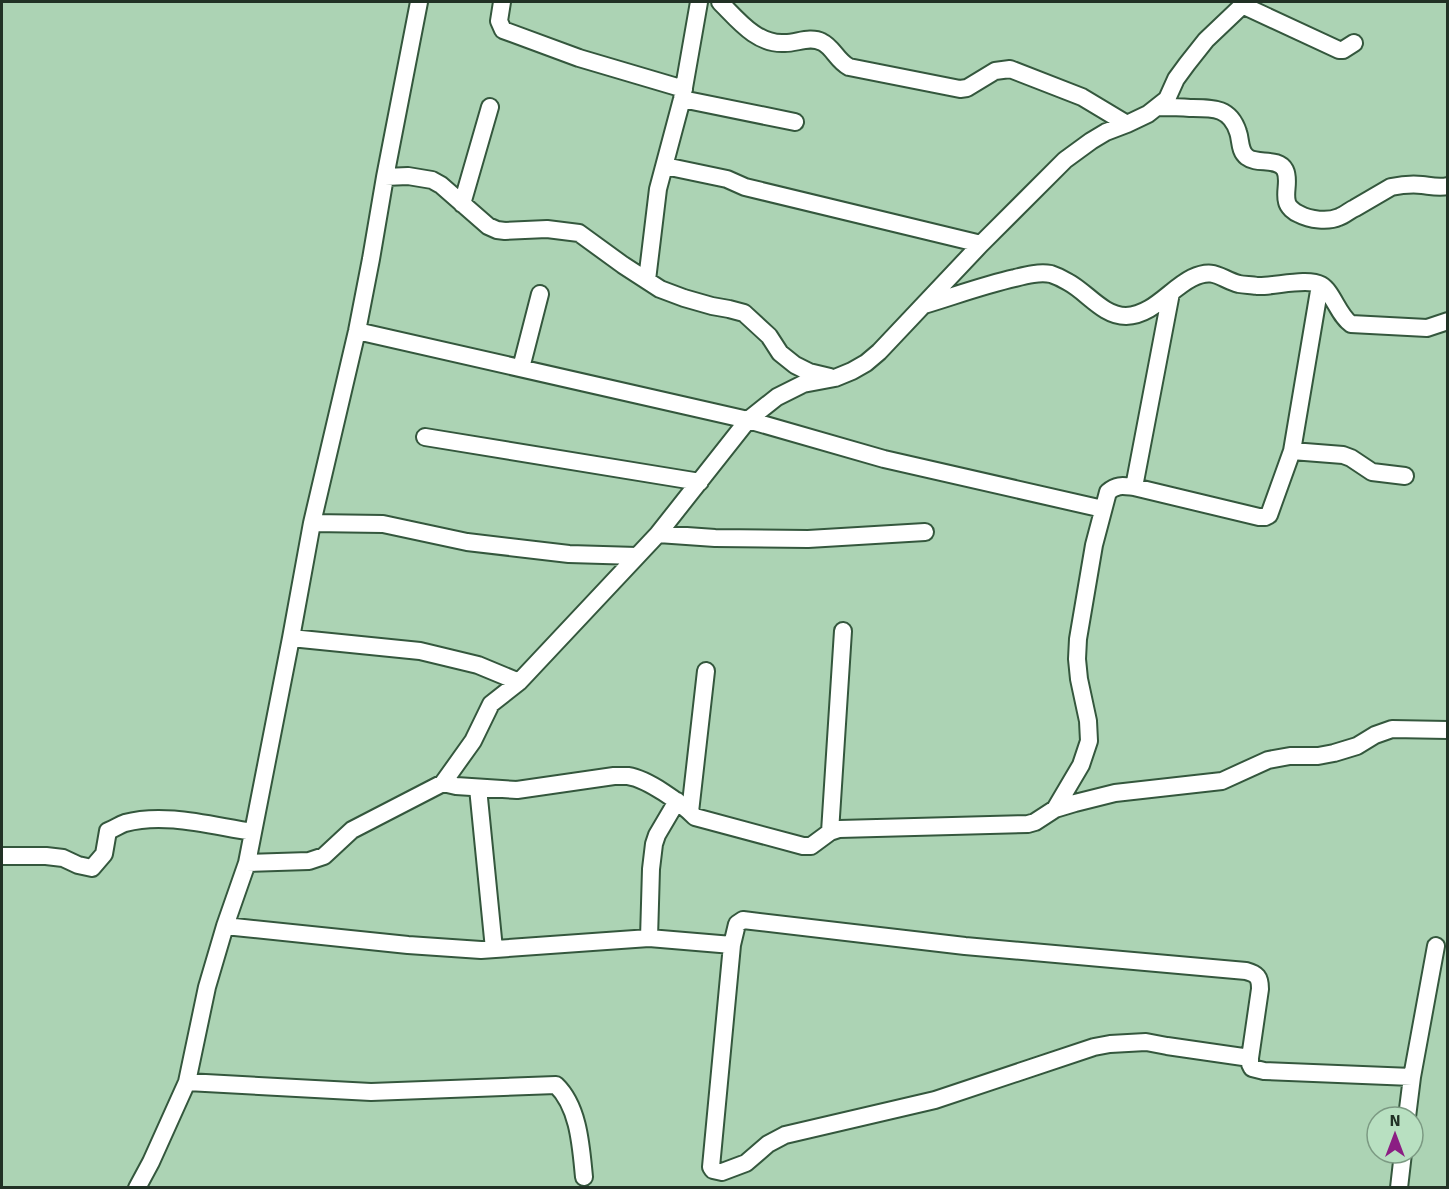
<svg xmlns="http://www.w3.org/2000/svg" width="1449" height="1189" font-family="Signika,sans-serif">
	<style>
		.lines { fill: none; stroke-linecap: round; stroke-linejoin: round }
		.street-casing { stroke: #34573d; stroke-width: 20 }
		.street { stroke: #fff; stroke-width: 16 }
	</style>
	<rect width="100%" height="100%" fill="#acd3b4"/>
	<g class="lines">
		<g class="street-casing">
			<path id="street" d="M502 2 499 21 503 30 579 58 684 89
				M720 2C738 20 757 45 785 43 797 43 810 36 822 42 833 47 837 61 849 67L960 89 967 88 995 71 1010 69 1082 97 1127 124
				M1242 5 1339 50H1343L1354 43
				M682 99 795 122
				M1158 107C1169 107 1179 107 1190 108 1213 108 1230 107 1238 132 1241 140 1239 151 1247 157 1257 165 1278 157 1285 170 1290 180 1284 192 1287 202 1288 207 1294 212 1299 214 1310 220 1328 222 1339 217 1345 215 1350 210 1355 208 1367 201 1379 194 1391 187 1401 185 1412 184 1422 185 1431 186 1439 188 1448 186
				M665 166 727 179 745 187 981 244
				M385 177 408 176 432 180 441 185 488 226 497 230 505 231 547 229 579 233 623 265 660 289 684 298 712 306 729 309 744 313 769 336 780 353 795 365 809 372 830 377
				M462 204 490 107
				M647 280 658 189 682 99 699 2
				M924 305C954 296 984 285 1015 278 1027 275 1039 272 1051 274 1057 276 1063 279 1068 282 1087 292 1103 316 1126 316 1153 315 1170 289 1192 278 1215 267 1220 279 1239 284 1245 285 1252 285 1257 286 1274 287 1307 277 1321 285 1333 292 1338 315 1351 324L1427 328 1448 321
				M357 331 748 420 884 459 1103 509
				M521 368 540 294
				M425 437 700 482
				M1292 451 1343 455 1351 458 1372 472 1405 476
				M1134 487 1171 293
				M312 523 383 524 467 542 569 554 637 556
				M658 534 715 538 808 539 925 532
				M291 638 420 651 478 665 519 682
				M443 783 456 786 517 790 614 776C618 776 624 776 628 776 648 779 681 803 695 817L803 846H811L830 832 839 829 1028 824 1035 822 1055 809 1075 803 1115 793 1222 781 1268 760 1290 756H1318L1334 753 1357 746 1375 735 1392 729 1448 730
				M478 788 494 949
				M1055 809 1081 765 1089 741 1088 721 1079 679 1077 659 1078 639 1094 545 1108 492C1117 484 1124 486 1134 487L1259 517H1265L1269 515 1292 451 1320 285
				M690 812 706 671
				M830 832 843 631
				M2 856H46L63 858 78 865 92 868 104 854 108 831C114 829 119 825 125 823 165 812 212 826 253 832
				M247 863 309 861 324 856 352 830 443 783 473 741 491 704 519 682 658 534 748 420 777 397 803 384 835 378 852 371 866 363 879 352 981 244 1065 160 1091 141 1106 132 1127 124 1148 114 1167 99 1176 79 1187 64 1206 40 1246 2
				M225 926 408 945 481 950 649 938 732 945
				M649 938 651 869 654 844 657 835 677 801
				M1250 1058 1167 1046 1146 1042 1110 1044 1094 1047 935 1100 785 1135 768 1144 746 1163 722 1172 713 1170 711 1167 732 945 737 924 743 920 965 946 1246 971C1257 974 1260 977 1260 989L1250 1058V1064L1252 1068 1264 1071 1412 1077
				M187 1082 371 1092 556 1085C579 1107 581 1147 584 1177
				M1407 1117 1412 1077 1436 946
				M137 1188 151 1162 187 1082 207 987 225 926 247 863 291 638 312 523 357 331 371 259 385 177 419 2
				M1399 1188 1403 1153"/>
		</g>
		<use href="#street" class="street"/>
	</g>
	<rect width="1449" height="1189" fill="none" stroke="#213125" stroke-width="6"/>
	<g transform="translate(1395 1135)"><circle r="28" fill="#b8e0c1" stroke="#7c9a83" stroke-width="1.5"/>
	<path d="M0-4.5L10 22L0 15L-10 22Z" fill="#8b1e83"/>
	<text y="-9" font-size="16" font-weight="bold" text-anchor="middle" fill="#213125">N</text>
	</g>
</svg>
